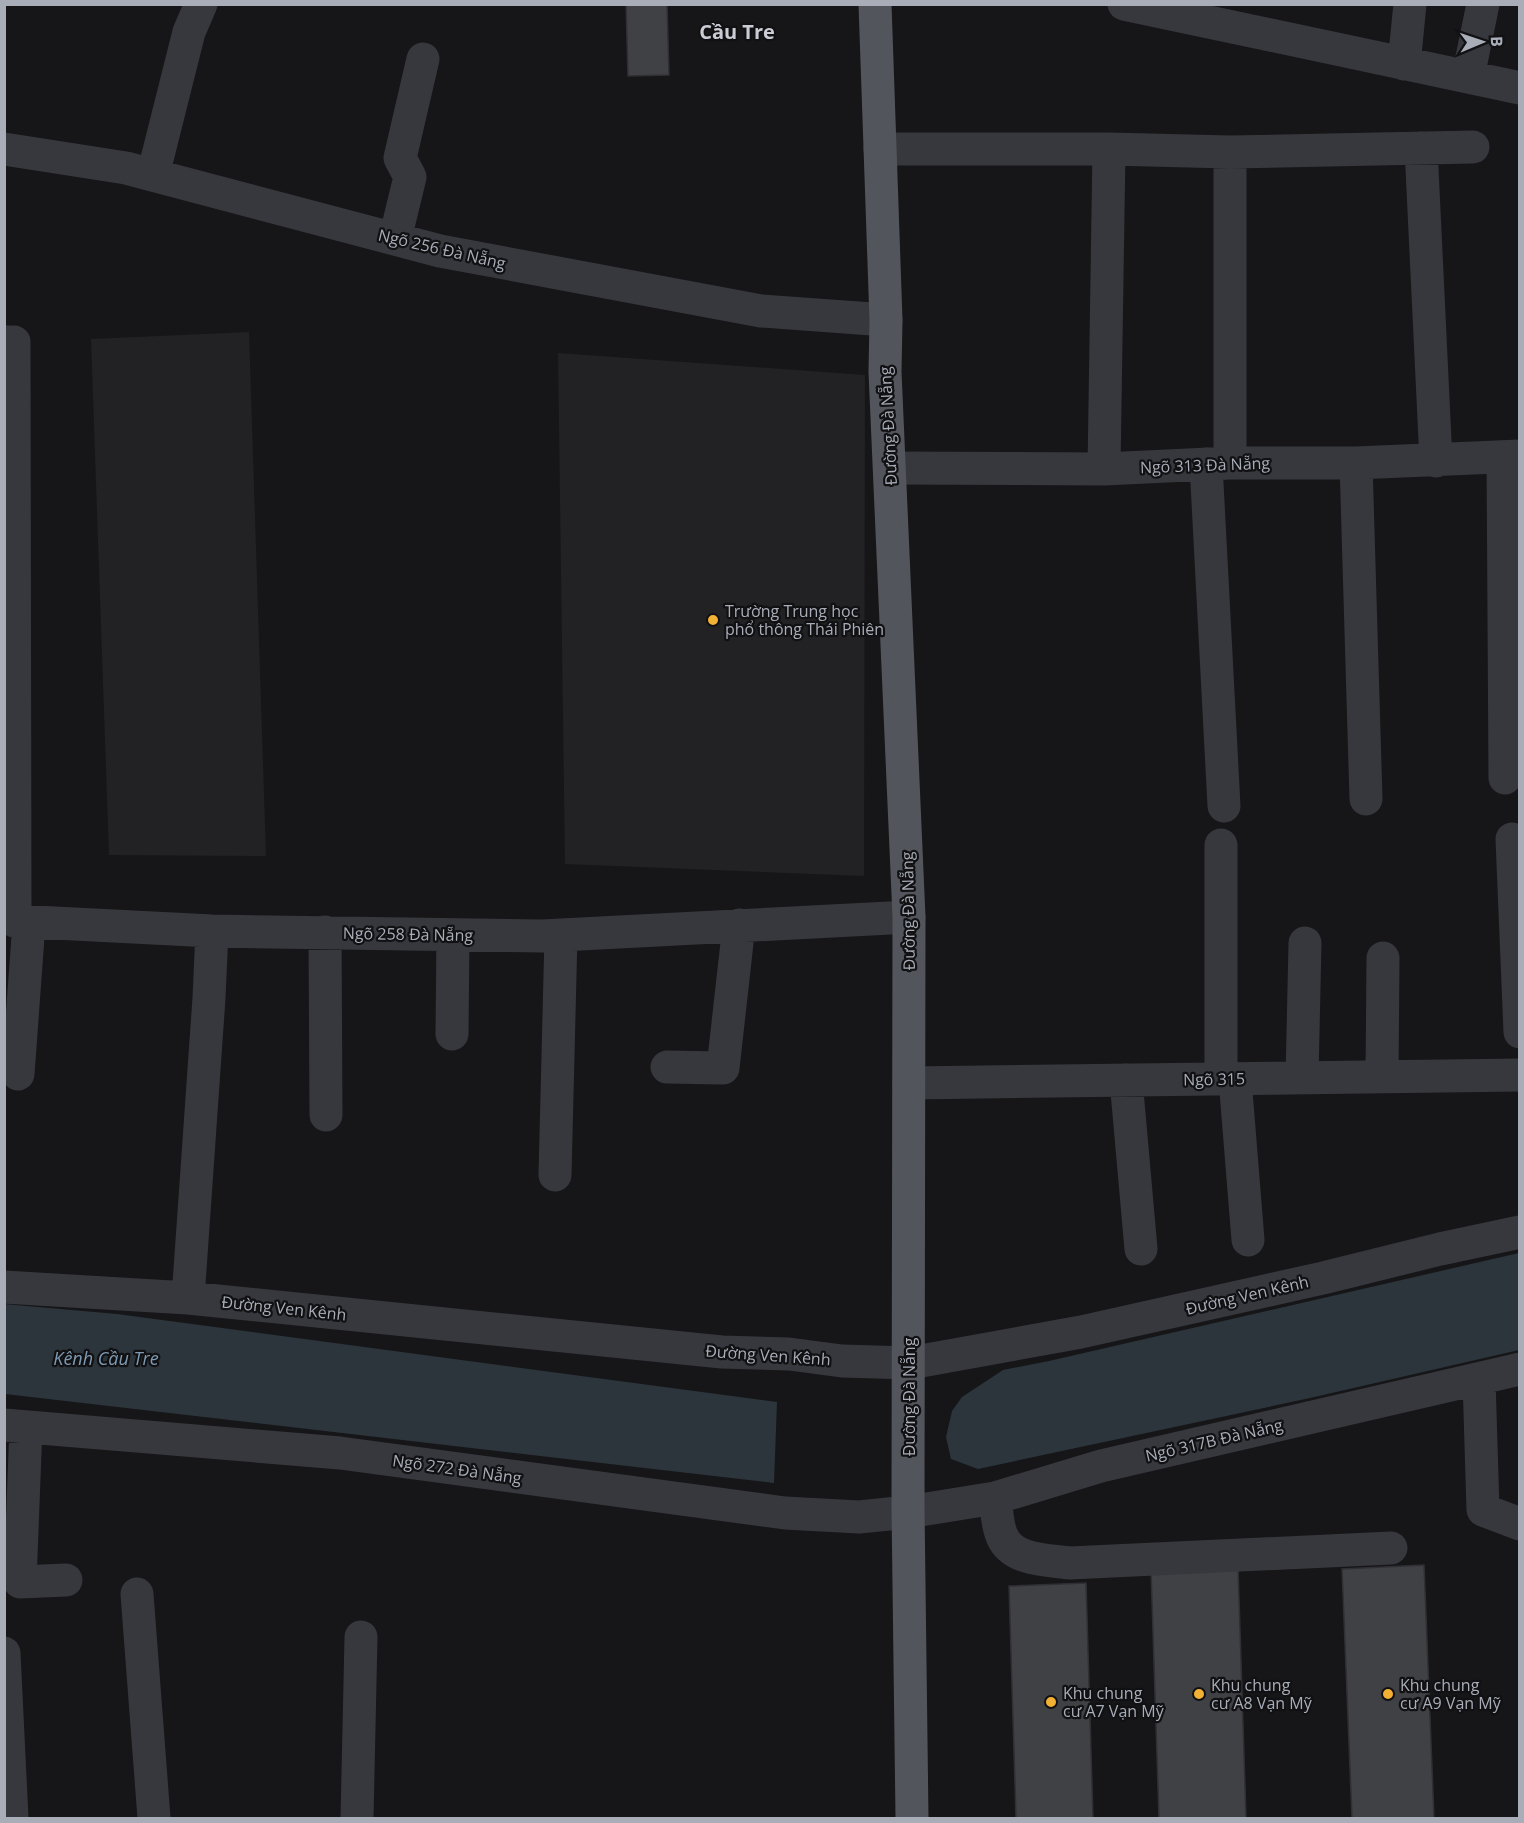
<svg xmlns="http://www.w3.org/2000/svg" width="1524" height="1823" font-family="'Open Sans',sans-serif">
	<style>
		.built { fill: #222225 }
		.water { fill: #2c353c }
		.building { fill: #404145; stroke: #303034; stroke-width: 1.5 }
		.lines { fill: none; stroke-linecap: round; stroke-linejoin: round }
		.minor { stroke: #37383d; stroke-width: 33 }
		.major { stroke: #53555c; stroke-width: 33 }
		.poi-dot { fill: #f2b134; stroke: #111113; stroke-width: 2 }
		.labels { text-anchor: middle; stroke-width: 4.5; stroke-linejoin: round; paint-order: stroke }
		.street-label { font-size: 16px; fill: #a8adb8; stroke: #111113 }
		.poi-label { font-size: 16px; fill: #a8adb8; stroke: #111113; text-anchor: start }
		.water-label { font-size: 18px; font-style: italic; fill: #7f9bb3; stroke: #111113 }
		.quarter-label { font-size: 20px; font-weight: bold; fill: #c9ccd4; stroke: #111113 }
	</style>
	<rect width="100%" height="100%" fill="#161618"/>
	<path class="built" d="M249 332 266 856 109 855 91 339Z
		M558 353 865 375 864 876 565 864Z"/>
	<path class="water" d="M1519 1253V1350L1310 1398 978 1469 951 1459 946 1437 952 1411 962 1397 1003 1370 1049 1361Z
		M4 1304 117 1314 777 1402 774 1483 5 1394Z"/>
	<path class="building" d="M626 4H667L669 75 628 76Z
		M1424 1565 1434 1818H1352L1342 1569Z
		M1238 1567 1246 1818H1159L1151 1570Z
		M1086 1583 1093 1818H1016L1009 1586Z"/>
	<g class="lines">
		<path class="minor" d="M1124 4 1520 88
			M1404 64 1410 4
			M1468 77 1483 4
			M1421 148 1436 461
			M4 149 126 168 440 251 761 311 886 320
			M880 149H1109L1230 152 1473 147
			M1230 152V463
			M153 175 189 32 201 4
			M395 239 410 177 400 158 423 59
			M4 342H14L15 921 212 931 542 936 909 917
			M1503 457 1505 778
			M1356 463 1366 799
			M1206 464 1224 806
			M890 468 1104 469 1230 463H1356L1520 456
			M1104 469 1109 149
			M1512 839 1520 1032
			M1221 845V1079
			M325 932 326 1115
			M452 1034 453 935
			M667 1067 723 1068 739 925
			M18 1074 29 923
			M1382 1077 1383 958
			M1302 1078 1305 943
			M1235 1079 1248 1240
			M1126 1080 1141 1249
			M909 1083 1520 1075
			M555 1175 561 935
			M4 1287 188 1298 722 1352 789 1354 842 1361 910 1363 1081 1332 1323 1278 1440 1249 1520 1232
			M188 1298 209 998 212 931
			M1479 1379 1483 1510 1520 1524
			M4 1425 340 1453 785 1513 859 1517 908 1512 995 1498 1101 1466 1520 1369
			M26 1427 20 1582 66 1580
			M995 1498C997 1510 997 1525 1002 1536 1012 1561 1048 1560 1070 1563L1391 1548
			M137 1594 154 1818
			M4 1653 12 1818
			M357 1818 361 1637"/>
		<path class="major" d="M875 4 886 320 885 372 909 917 908 1507 912 1818"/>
	</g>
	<g class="poi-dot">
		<circle cx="713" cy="620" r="6"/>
		<circle cx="1199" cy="1694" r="6"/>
		<circle cx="1388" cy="1694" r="6"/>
		<circle cx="1051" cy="1702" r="6"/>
	</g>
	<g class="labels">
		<g class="street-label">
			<text transform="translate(442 249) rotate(13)" y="6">Ngõ 256 Đà Nẵng</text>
			<text transform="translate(888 426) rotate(-93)" y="6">Đường Đà Nẵng</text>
			<text transform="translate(1205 465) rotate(-2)" y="6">Ngõ 313 Đà Nẵng</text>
			<text transform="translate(908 911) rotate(-91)" y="6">Đường Đà Nẵng</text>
			<text transform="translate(408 934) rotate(1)" y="6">Ngõ 258 Đà Nẵng</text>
			<text transform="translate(1214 1079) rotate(-1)" y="6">Ngõ 315</text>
			<text transform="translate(1247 1295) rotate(-13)" y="6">Đường Ven Kênh</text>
			<text transform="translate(284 1308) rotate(6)" y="6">Đường Ven Kênh</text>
			<text transform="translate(768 1355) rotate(4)" y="6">Đường Ven Kênh</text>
			<text transform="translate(909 1397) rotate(-90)" y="6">Đường Đà Nẵng</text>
			<text transform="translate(1214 1440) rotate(-13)" y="6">Ngõ 317B Đà Nẵng</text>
			<text transform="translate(457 1469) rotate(8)" y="6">Ngõ 272 Đà Nẵng</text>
		</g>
		<g class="poi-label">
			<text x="725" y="617">Trường Trung học<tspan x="725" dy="18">phổ thông Thái Phiên</tspan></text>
			<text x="1211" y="1691">Khu chung<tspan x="1211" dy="18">cư A8 Vạn Mỹ</tspan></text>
			<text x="1400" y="1691">Khu chung<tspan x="1400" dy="18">cư A9 Vạn Mỹ</tspan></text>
			<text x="1063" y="1699">Khu chung<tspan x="1063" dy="18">cư A7 Vạn Mỹ</tspan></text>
		</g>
		<g class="water-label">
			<text x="106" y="1365">Kênh Cầu Tre</text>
		</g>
		<g class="quarter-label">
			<text x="737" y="39">Cầu Tre</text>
		</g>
	</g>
	<rect width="1524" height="1823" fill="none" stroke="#a8adb8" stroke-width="12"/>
	<g transform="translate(1482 42) rotate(88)" stroke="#111113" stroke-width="4.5" paint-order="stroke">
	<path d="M0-4.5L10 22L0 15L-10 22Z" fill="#a8adb8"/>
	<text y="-9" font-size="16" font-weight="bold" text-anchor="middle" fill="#a8adb8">B</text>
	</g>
</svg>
